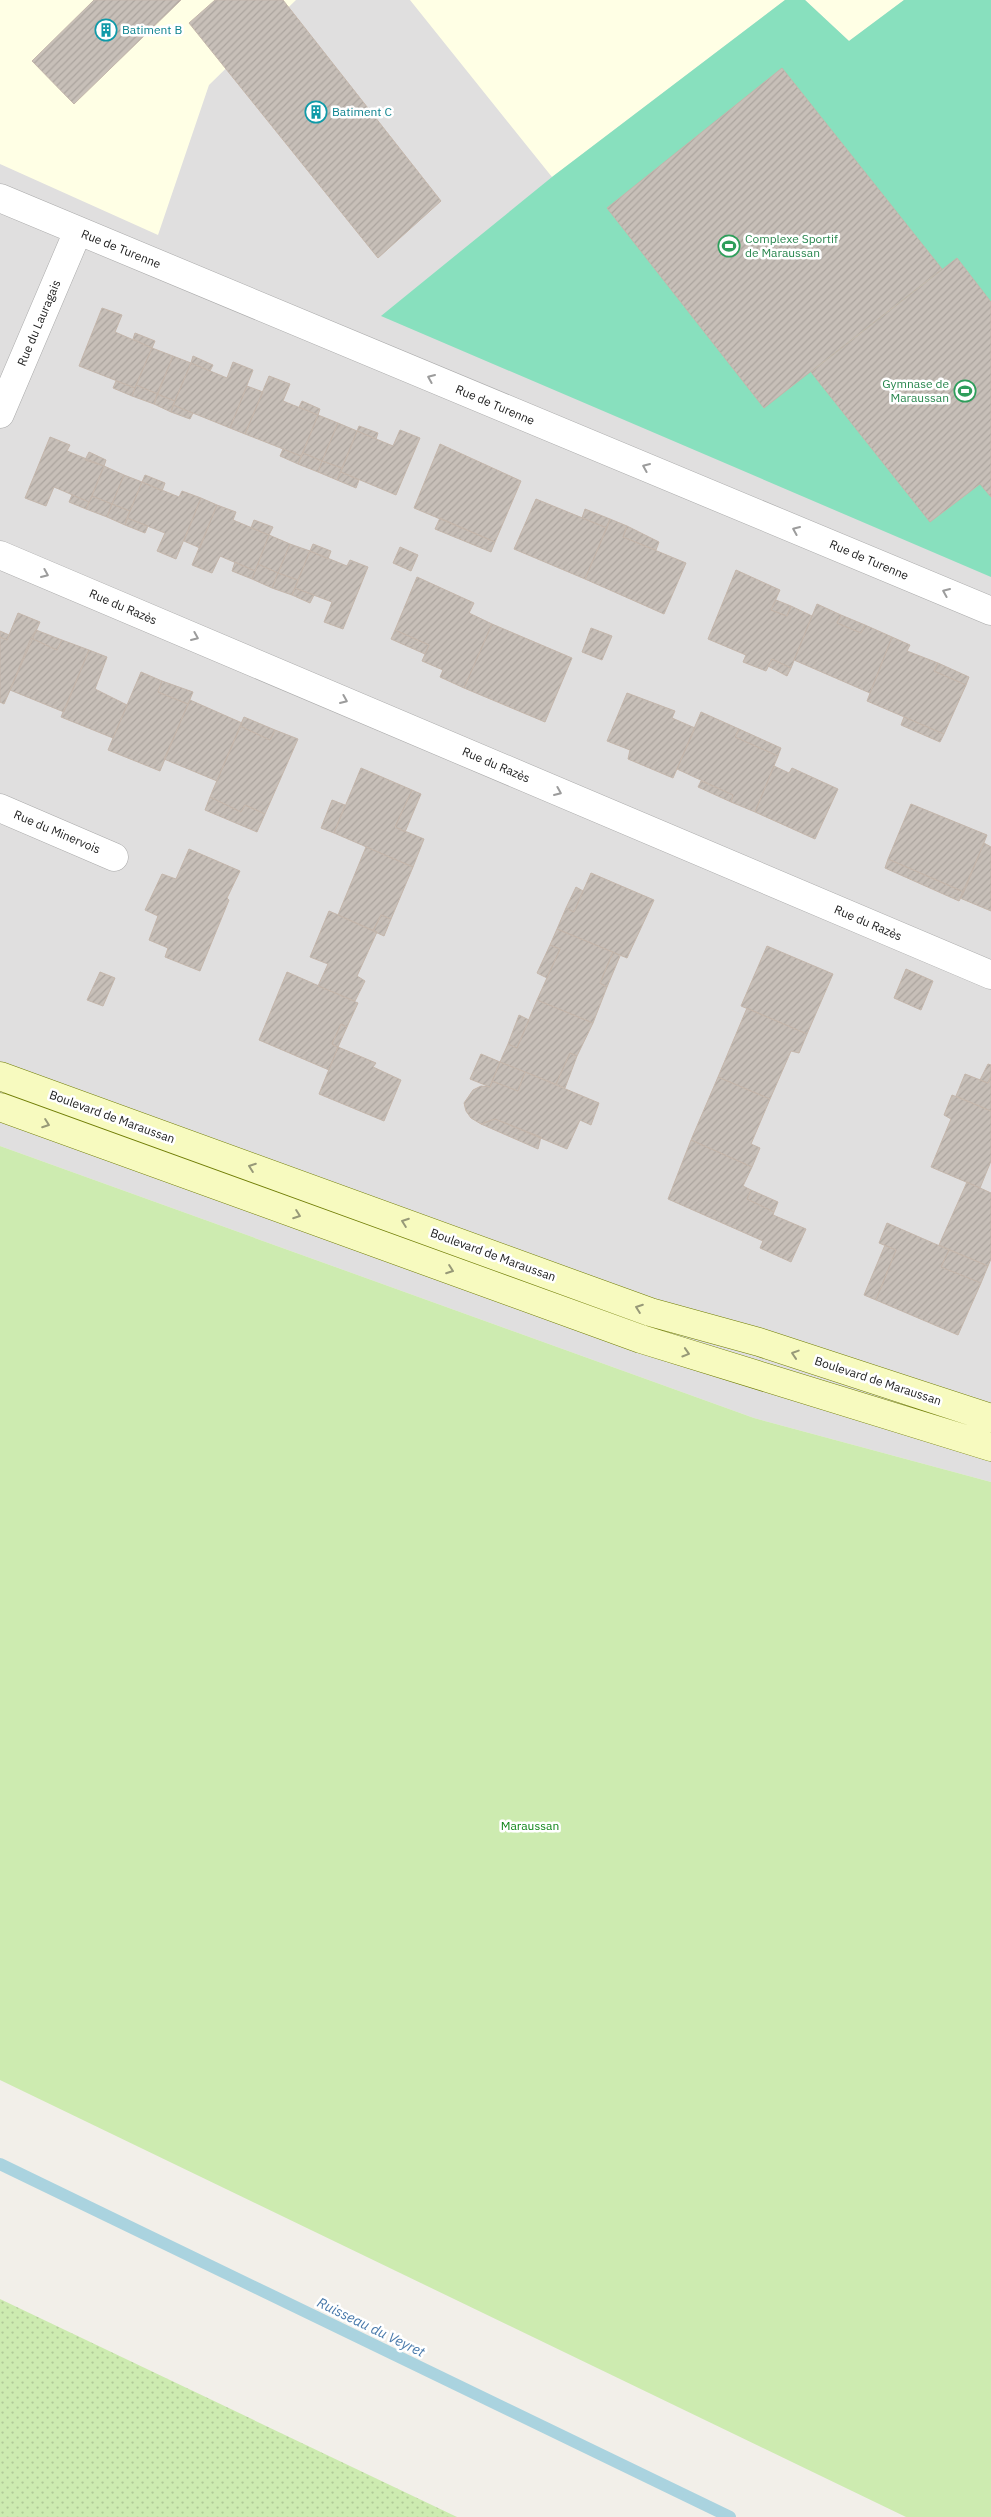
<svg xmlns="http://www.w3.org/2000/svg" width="991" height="2517" font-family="'IBM Plex Sans',sans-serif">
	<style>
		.residential { fill: #e0dfdf }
		.education { fill: #ffffe5 }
		.grass { fill: url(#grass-dots) }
		.garden { fill: #cdebb0 }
		.pitch { fill: #88e0be }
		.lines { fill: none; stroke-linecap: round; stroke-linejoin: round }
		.stream { stroke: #aad3df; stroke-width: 12 }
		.building { fill: url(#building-hatch); stroke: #c4b6ab }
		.minor-casing { stroke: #a9a9a9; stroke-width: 29 }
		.secondary-casing { stroke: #707d05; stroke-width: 29 }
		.minor { stroke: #fff; stroke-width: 28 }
		.secondary { stroke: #f7fabf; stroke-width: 28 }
		.oneway { stroke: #9c9c9c }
		.oneway2 { stroke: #979978 }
		.labels { text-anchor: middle; stroke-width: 5; stroke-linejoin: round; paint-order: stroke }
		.culture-label { font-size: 12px; fill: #0d838f; stroke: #fff; text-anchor: start }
		.leisure-label { font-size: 12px; fill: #27864d; stroke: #fff; text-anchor: start }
		.street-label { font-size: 12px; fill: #222; stroke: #fff }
		.park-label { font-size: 12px; fill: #0c8416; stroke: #fff }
		.water-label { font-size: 14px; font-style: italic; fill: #4a7aab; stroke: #fff }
	</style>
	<defs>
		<pattern id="grass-dots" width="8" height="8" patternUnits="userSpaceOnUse" patternTransform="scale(1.25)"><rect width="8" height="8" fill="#cdebb0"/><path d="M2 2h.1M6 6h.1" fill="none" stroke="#b0c997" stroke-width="1.8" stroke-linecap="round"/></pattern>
		<pattern id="building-hatch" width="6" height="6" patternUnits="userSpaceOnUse" patternTransform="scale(1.25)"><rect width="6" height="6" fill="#c7bfb8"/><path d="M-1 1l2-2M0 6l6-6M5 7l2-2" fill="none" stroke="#aba49e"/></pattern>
	</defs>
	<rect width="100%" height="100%" fill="#f2efe9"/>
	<path class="residential" d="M0 0H991V1482L754 1418 0 1146Z"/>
	<path class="education" d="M0 0H296L209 85 158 235 0 164Z
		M410 0H785L552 177Z
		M805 0H904L849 41Z"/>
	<path class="grass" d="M0 2299 457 2517H0Z"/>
	<path class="garden" d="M0 1146 754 1418 991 1482V2517H906L0 2080Z"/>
	<path class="pitch" d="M785 0H805L849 41 904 0H991V577L381 316 552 177Z"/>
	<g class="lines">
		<path class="stream" d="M0 2164 730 2517"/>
	</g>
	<path class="building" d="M94 0H181L74 104 32 61Z
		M215 0H283L441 201 378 258 189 23Z
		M782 68 942 269 764 408 607 208Z
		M957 258 991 302V497L980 484 930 522 811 372Z
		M102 308 122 315 115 332 152 348 135 388 79 366Z
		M135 333 155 341 152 348 133 339Z
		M152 348 173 356 158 394 136 385Z
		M173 356 191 363 175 401 157 394Z
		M193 356 213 365 210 371 191 363Z
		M233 362 253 370 230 428 173 405 191 363 227 378Z
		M269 376 290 384 283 401 318 415 301 456 245 434Z
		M116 381 135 388 132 396 113 388Z
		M136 385 158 394 154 404 132 396Z
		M247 386 263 392 245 434 230 428Z
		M157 394 175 401 171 412 154 404Z
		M302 401 320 409 318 415 299 407Z
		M173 405 193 413 190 419 171 412Z
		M318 415 338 423 322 461 303 453Z
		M338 423 357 431 342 468 322 461Z
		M359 426 378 433 376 439 357 431Z
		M400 430 420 438 396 495 341 472 357 431 393 446Z
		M50 437 70 445 67 451 104 466 89 502 54 487 46 506 25 498Z
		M440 444 521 481 495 542 414 508Z
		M283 449 301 456 298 464 280 456Z
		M89 452 106 460 104 466 85 460Z
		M303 453 322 461 318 472 298 464Z
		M322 461 342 468 337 480 318 472Z
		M104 466 124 475 112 504 92 496Z
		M341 472 359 480 356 488 337 480Z
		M124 475 142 482 130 511 112 504Z
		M145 475 165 483 162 491 142 482Z
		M142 482 179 497 182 491 201 498 176 559 157 551 165 533 127 518Z
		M72 495 89 502 86 509 69 502Z
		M92 496 112 504 107 517 86 509Z
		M201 498 217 505 200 548 184 541Z
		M536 499 607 528 585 579 514 549Z
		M112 504 130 511 125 525 107 517Z
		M217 505 236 512 233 520 269 535 255 571 220 556 212 573 192 565Z
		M585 509 610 519 607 528 582 518Z
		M127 518 148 526 145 533 125 525Z
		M440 518 495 542 491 552 435 529Z
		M610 519 627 526 623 537 686 563 664 614 585 579Z
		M254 520 273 527 269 535 251 528Z
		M627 526 659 542 656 550 623 537Z
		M269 535 290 544 278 573 258 564Z
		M290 544 310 551 298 580 278 573Z
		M313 544 331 551 328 559 310 551Z
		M400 547 418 555 411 571 393 563Z
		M310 551 347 566 350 560 368 567 343 629 324 622 332 602 295 588Z
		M235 562 255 571 252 579 232 571Z
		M258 564 278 573 272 588 252 579Z
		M736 570 780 590 771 610 787 616 791 606 812 616 791 668 772 659 766 671 743 662 746 655 708 639Z
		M278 573 298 580 292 595 272 588Z
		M417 577 474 603 469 613 492 624 464 688 440 677 443 670 422 661 429 645 395 630Z
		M295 588 314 595 310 603 292 595Z
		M776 600 791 606 787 616 771 610Z
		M817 604 841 615 837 623 861 633 865 625 892 637 870 693 794 660Z
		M18 613 40 622 4 704 0 702V637L7 640Z
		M841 615 865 625 861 633 837 623Z
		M492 624 572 658 545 722 464 688Z
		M591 628 612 636 602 660 582 652Z
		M36 630 62 640 57 650 31 638Z
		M395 630 429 645 425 654 391 639Z
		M0 631 9 635 7 640 0 637Z
		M892 637 910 645 907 651 938 663 934 671 966 685 944 734 867 701Z
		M31 638 57 650 62 640 89 650 64 712 10 690Z
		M89 650 107 657 95 689 127 705 113 738 61 717Z
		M772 659 791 668 787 676 768 666Z
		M938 663 969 677 966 685 934 671Z
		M141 672 162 681 158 692 188 704 160 771 108 750Z
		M162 681 193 692 188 704 158 692Z
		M627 693 675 711 672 718 695 728 673 778 628 759 630 750 607 741Z
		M190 700 242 723 217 781 164 759Z
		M701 712 739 729 735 737 778 756 755 812 731 802 733 795 677 769Z
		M244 717 275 730 270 740 240 726Z
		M904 717 944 734 940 742 901 725Z
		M240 726 270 740 275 730 298 739 265 814 245 805 241 812 210 797Z
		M739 729 781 748 778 756 735 737Z
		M774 766 789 773 792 768 838 789 815 839 755 812Z
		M361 768 412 790 395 827 424 839 413 867 334 833Z
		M701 781 733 795 731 802 698 787Z
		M412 790 421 794 405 832 395 827Z
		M210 797 241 812 245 805 265 814 257 832 205 810Z
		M332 800 345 805 334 833 321 828Z
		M911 804 987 835 964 892 888 859Z
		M984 843 991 847V911L960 898Z
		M366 847 413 867 391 919 381 915 373 931 338 915Z
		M189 849 240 871 227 898 229 900 200 971 165 957 168 948 149 940 158 916 145 910 162 874 176 879Z
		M888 859 964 892 959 901 885 868Z
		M591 873 654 900 627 958 557 929 566 908 574 912Z
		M576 887 583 891 574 912 566 908Z
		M329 911 377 932 357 976 365 981 355 1001 318 986 328 964 310 957Z
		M381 915 391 919 384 936 373 931Z
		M557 929 613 952 600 983 607 987 593 1023 537 1000 560 949 550 945Z
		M550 945 560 949 547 978 537 973Z
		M767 946 833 974 807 1034 741 1006Z
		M613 952 620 956 607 987 600 983Z
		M906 969 933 981 921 1010 894 998Z
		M100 972 115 978 103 1006 87 1000Z
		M287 972 358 1003 347 1027 341 1024 332 1044 338 1047 329 1070 259 1040Z
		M537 1000 593 1023 577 1056 570 1053 556 1084 500 1062 508 1044 517 1048Z
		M747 1008 807 1034 799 1053 791 1051 770 1099 718 1077Z
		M519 1015 529 1020 517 1048 508 1044Z
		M341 1024 347 1027 338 1047 332 1044Z
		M338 1047 376 1063 373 1067 401 1080 384 1121 319 1094Z
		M570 1053 577 1056 565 1088 556 1084Z
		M481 1054 500 1062 490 1087 470 1079Z
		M500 1062 525 1072 518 1091 492 1081Z
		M988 1064 991 1065V1077L988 1083 980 1080Z
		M525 1072 599 1103 591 1125 580 1120 567 1149 495 1119 481 1124 471 1118 466 1111 464 1103 473 1090 481 1086 490 1087 492 1081 518 1091Z
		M965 1074 988 1083 991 1077V1111L956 1096Z
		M718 1077 770 1099 751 1144 760 1148 752 1167 691 1140Z
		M952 1095 991 1111V1161L980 1188 931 1167 951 1119 944 1115Z
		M495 1119 541 1137 538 1149 481 1124Z
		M691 1140 752 1167 743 1186 751 1190 747 1199 774 1212 773 1215 806 1229 791 1262 760 1248 763 1241 668 1199Z
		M967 1182 991 1193V1259L988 1266 939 1245Z
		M751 1190 778 1202 774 1212 747 1199Z
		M887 1223 949 1250 941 1267 981 1283 958 1335 876 1300 896 1250 879 1243Z
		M885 1245 896 1250 876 1300 864 1295Z
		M949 1250 988 1266 981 1283 941 1267Z"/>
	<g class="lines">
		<g class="minor-casing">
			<path id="minor" d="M0 198 991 611
				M0 414 78 231
				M0 555 991 975
				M0 808 114 857"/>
		</g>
		<g class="secondary-casing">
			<path id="secondary" d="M0 1076 650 1312 759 1342 991 1418
				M0 1107 641 1339 991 1447"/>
		</g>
		<use href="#minor" class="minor"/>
		<use href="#secondary" class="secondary"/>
	</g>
	<defs><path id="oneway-chevron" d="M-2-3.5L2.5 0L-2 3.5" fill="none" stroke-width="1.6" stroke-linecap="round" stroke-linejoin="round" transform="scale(1.25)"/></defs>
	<g class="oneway">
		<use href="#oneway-chevron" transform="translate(431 378) rotate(-157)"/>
		<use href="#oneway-chevron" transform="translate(646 467) rotate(-157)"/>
		<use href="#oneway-chevron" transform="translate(796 530) rotate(-157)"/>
		<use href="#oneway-chevron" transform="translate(45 574) rotate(23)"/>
		<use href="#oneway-chevron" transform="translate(946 592) rotate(-157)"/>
		<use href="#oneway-chevron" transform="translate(195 637) rotate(23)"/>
		<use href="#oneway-chevron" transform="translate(344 700) rotate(23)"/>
		<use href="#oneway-chevron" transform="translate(558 792) rotate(23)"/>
	</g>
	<g class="oneway2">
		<use href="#oneway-chevron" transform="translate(46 1124) rotate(20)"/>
		<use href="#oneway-chevron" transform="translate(252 1167) rotate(-160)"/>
		<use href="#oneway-chevron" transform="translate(297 1215) rotate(20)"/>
		<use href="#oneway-chevron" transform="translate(405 1222) rotate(-160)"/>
		<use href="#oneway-chevron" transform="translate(450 1270) rotate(20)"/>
		<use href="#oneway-chevron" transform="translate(639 1308) rotate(-160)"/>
		<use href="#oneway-chevron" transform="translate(686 1353) rotate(17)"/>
		<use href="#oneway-chevron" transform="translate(795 1354) rotate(-162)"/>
	</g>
	<defs>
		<g id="building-ring" transform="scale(1.125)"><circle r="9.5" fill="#fff" stroke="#0f9aa8" stroke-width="1.5"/><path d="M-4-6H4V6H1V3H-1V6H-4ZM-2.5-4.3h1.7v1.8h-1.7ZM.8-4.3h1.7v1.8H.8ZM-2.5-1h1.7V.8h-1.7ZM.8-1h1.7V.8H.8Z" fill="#0f9aa8"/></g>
		<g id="stadium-ring" transform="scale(1.125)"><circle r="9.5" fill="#fff" stroke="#2e9e5b" stroke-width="1.5"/><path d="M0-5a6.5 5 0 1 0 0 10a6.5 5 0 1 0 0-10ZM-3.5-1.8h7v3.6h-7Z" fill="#2e9e5b"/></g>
	</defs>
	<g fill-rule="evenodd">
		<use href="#building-ring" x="106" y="30"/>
		<use href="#building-ring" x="316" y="112"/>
		<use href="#stadium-ring" x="729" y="246"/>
		<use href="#stadium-ring" x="965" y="391"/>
	</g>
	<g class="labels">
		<g class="culture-label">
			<text x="122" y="34">Batiment B</text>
			<text x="332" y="116">Batiment C</text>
		</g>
		<g class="leisure-label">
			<text x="745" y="243">Complexe Sportif<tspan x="745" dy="14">de Maraussan</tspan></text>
			<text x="949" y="388" text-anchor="end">Gymnase de<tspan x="949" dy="14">Maraussan</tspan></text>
		</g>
		<g class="street-label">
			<text transform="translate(121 249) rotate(22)" y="4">Rue de Turenne</text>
			<text transform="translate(39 323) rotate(-67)" y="4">Rue du Lauragais</text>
			<text transform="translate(495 405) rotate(23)" y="4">Rue de Turenne</text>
			<text transform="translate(869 560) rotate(23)" y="4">Rue de Turenne</text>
			<text transform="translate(123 607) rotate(23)" y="4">Rue du Razès</text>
			<text transform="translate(496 765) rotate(23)" y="4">Rue du Razès</text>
			<text transform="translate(57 832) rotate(23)" y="4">Rue du Minervois</text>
			<text transform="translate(868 923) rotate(23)" y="4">Rue du Razès</text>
			<text transform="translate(112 1117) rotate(20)" y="4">Boulevard de Maraussan</text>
			<text transform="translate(493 1255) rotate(20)" y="4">Boulevard de Maraussan</text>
			<text transform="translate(878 1381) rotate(18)" y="4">Boulevard de Maraussan</text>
		</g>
		<g class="park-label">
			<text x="530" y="1830">Maraussan</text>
		</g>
		<g class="water-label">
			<text transform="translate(371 2327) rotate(26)" y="5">Ruisseau du Veyret</text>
		</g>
	</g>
</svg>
